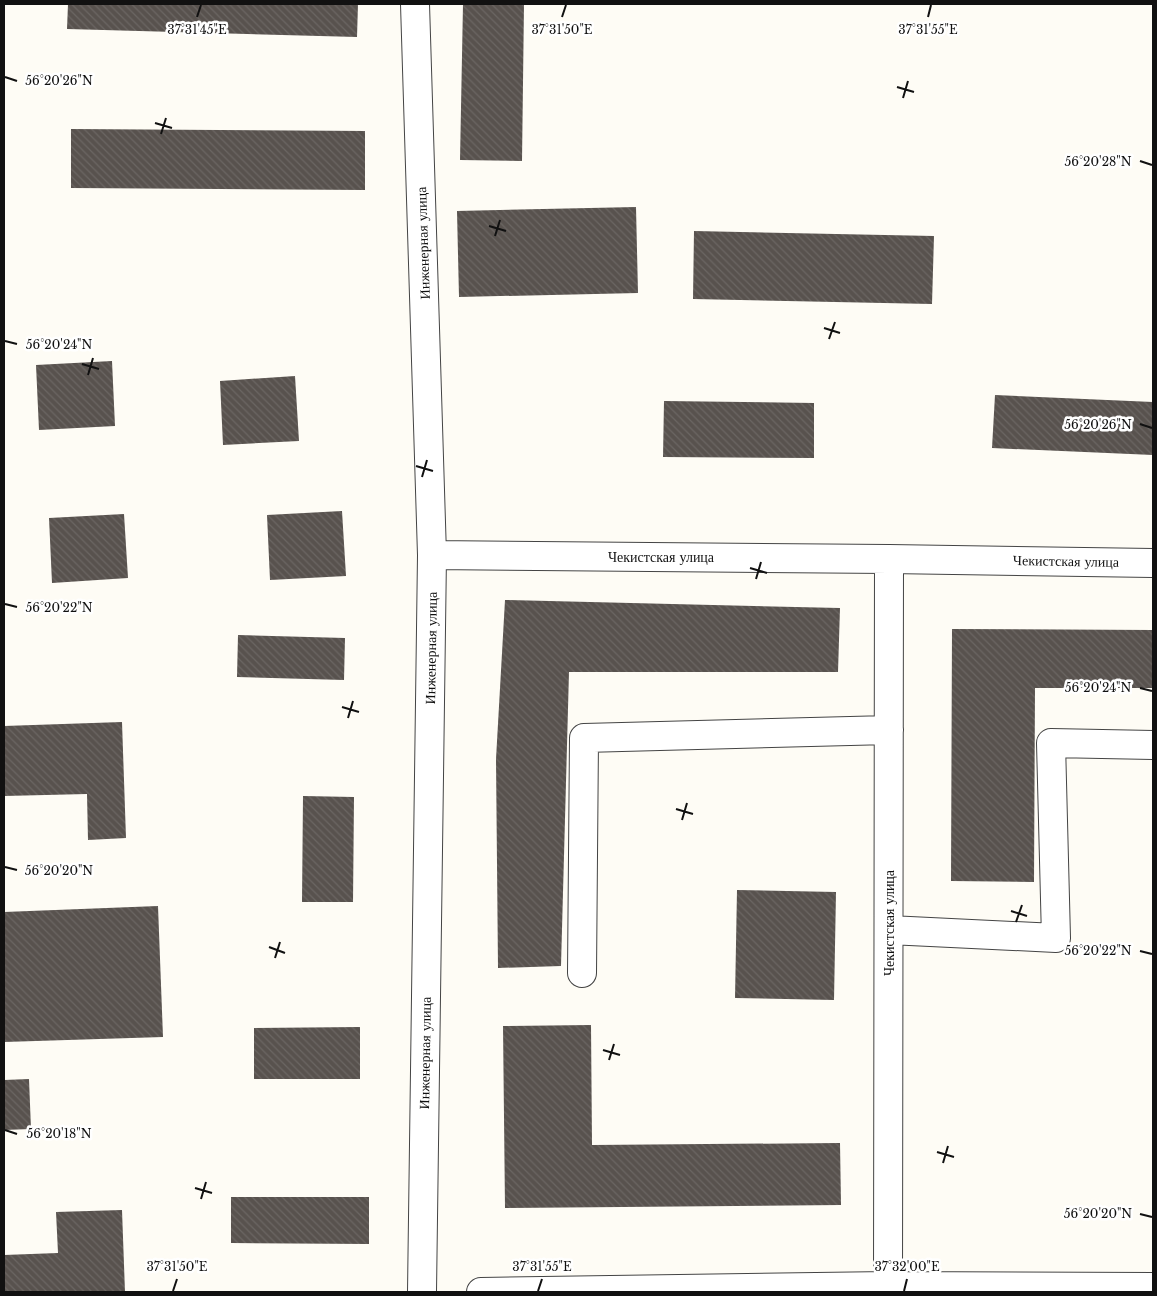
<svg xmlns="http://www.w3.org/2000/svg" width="1157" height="1296" font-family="'Libre Baskerville',serif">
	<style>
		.building { fill: url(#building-back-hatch) }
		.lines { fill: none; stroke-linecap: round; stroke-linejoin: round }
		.minor-casing { stroke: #444; stroke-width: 30 }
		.minor { stroke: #fff; stroke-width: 28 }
		.ticks { fill: none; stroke: #111; stroke-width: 2 }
		.labels { text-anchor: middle; stroke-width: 5; stroke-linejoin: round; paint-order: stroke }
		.street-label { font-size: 14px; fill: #111; stroke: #fff }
		.ticks-label { font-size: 12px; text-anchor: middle; fill: #111; stroke: #fff; stroke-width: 5; stroke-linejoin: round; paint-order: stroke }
	</style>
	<defs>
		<pattern id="building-back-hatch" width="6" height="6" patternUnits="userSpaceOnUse" patternTransform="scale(1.25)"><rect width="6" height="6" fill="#58524e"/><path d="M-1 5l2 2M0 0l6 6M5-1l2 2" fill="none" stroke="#6b6663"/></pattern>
	</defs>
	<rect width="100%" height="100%" fill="#fefcf5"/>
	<path class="building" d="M68 4H358L357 37 67 29Z
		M463 4H524L522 161 460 160Z
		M71 129 365 131V190L71 188Z
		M636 207 638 293 459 297 457 211Z
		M694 231 934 236 932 304 693 299Z
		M112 361 115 426 39 430 36 365Z
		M295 376 299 441 223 445 220 381Z
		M995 395 1153 402V455L992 448Z
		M664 401 814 403V458L663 457Z
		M342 511 346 576 270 580 267 515Z
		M124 514 128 578 52 583 49 518Z
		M505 600 840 608 838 672H569L561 966 498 968 496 759Z
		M952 629 1153 630V688H1035L1034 882 951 881Z
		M238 635 345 638 344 680 237 677Z
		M122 722 126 838 88 840 87 794 4 796V726Z
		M303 796 354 797 353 902H302Z
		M737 890 836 892 834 1000 735 998Z
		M158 906 163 1037 4 1042V912Z
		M591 1025 592 1145 840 1143 841 1205 505 1208 503 1026Z
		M360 1027V1079H254V1028Z
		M29 1079 31 1129 4 1130V1080Z
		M231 1197H369V1244L231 1243Z
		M122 1210 125 1292H4V1255L58 1253 56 1212Z"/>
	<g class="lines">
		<g class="minor-casing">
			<path id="minor" d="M415 4 432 555 422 1292
				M432 555 889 559 1153 563
				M889 930 1056 938 1051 743 1153 745
				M582 973 584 738 889 730
				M888 1286 889 559
				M481 1292 888 1286 1153 1287"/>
		</g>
		<use href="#minor" class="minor"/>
	</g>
	<path class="ticks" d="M197 17 201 5M562 17 566 5M928 17 931 5M5 77 17 81M897 87 914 92M903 98 908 81M155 123 172 128M161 134 166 118M1140 161 1152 165M489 226 506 231M495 236 500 220M824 328 840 333M829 339 835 322M5 341 17 344M82 364 99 369M88 375 93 358M1140 424 1152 428M416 466 433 471M422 477 427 460M750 568 767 573M756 579 761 562M5 604 17 607M1140 688 1152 691M342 707 359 712M348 718 353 701M676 809 693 814M682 820 687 803M5 867 17 870M1011 911 1027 916M1016 922 1022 905M269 947 285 953M1140 951 1152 954M275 958 280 942M603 1050 620 1055M609 1060 614 1044M5 1130 17 1134M937 1152 954 1157M943 1163 948 1146M195 1188 212 1193M201 1199 206 1182M1140 1214 1152 1217M173 1291 177 1279M538 1291 542 1279M904 1291 907 1279"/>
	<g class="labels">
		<g class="street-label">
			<text transform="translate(423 243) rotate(-92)" y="5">Инженерная улица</text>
			<text x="661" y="562">Чекистская улица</text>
			<text transform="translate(1066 561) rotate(1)" y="5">Чекистская улица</text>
			<text transform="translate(431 648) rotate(-89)" y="5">Инженерная улица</text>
			<text transform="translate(889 923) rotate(-90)" y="5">Чекистская улица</text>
			<text transform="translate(425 1053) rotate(-89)" y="5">Инженерная улица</text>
		</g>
	</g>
	<g class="ticks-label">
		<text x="197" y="34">37°31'45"E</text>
		<text x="562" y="34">37°31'50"E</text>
		<text x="928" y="34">37°31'55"E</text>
		<text x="59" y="85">56°20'26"N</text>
		<text x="1098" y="166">56°20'28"N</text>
		<text x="59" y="349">56°20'24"N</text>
		<text x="1098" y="429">56°20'26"N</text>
		<text x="59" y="612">56°20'22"N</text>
		<text x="1098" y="692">56°20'24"N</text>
		<text x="59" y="875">56°20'20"N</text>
		<text x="1098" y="955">56°20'22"N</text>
		<text x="59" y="1138">56°20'18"N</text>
		<text x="1098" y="1218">56°20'20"N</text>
		<text x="177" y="1271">37°31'50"E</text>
		<text x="542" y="1271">37°31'55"E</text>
		<text x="907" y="1271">37°32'00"E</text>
	</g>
	<rect width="1157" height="1296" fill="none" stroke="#111111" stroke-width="10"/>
</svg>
